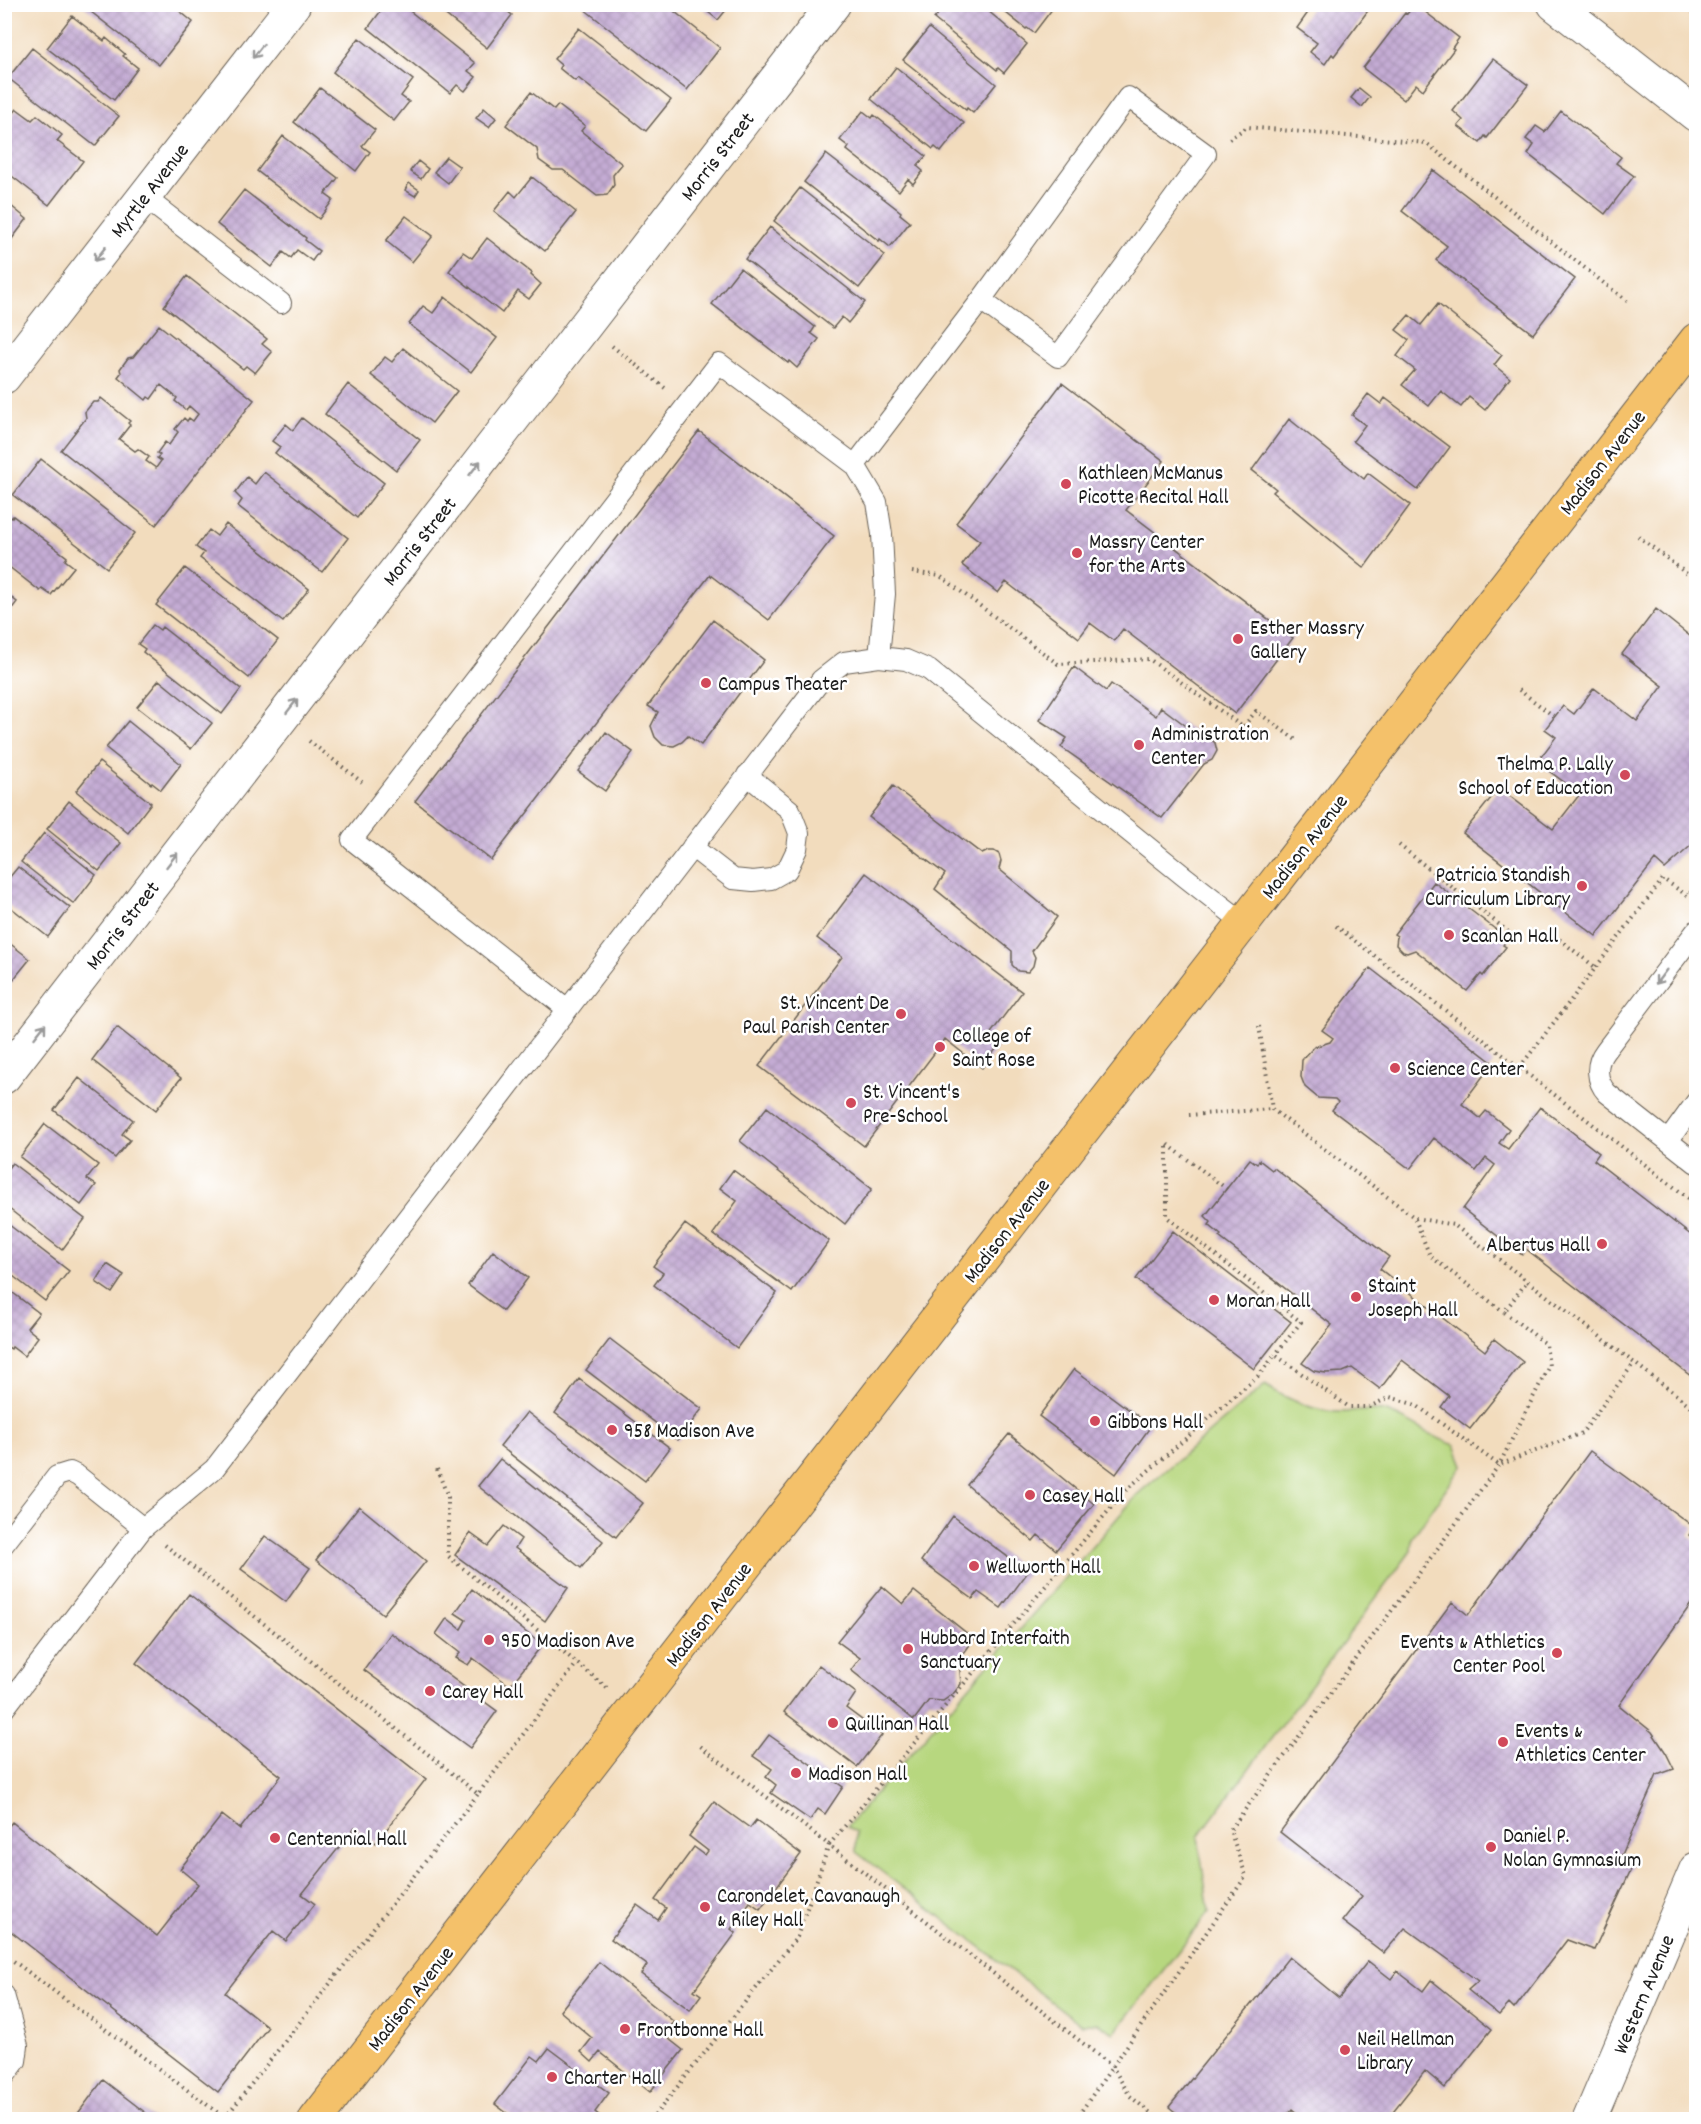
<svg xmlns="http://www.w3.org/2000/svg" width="1701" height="2124" font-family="Dekko,sans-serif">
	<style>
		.green { fill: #b7d77f; stroke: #6a7a4e; stroke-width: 1.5 }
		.building { fill: url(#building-cross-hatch) }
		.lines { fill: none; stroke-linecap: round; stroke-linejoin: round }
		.service-casing { stroke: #675f54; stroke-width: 22 }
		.minor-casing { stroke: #675f54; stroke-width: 35 }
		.tertiary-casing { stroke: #675f54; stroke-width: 35 }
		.primary-casing { stroke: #675f54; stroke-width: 35 }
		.path { stroke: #675f54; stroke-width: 4; stroke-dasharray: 1.5 4.5; stroke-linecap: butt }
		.service { stroke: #fff; stroke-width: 20 }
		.minor { stroke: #fff; stroke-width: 33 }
		.tertiary { stroke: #fff; stroke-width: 33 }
		.primary { stroke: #f4c16a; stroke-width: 33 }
		.oneway { stroke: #999 }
		.poi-dot { fill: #d1495b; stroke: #fff; stroke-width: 2 }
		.labels { text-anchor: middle; stroke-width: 5; stroke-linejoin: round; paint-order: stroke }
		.street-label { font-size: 21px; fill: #1c1c1c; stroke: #fff }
		.poi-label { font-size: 21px; fill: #1c1c1c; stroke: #fff; text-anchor: start }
	</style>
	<defs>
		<pattern id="building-cross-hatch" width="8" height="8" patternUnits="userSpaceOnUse" patternTransform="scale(1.5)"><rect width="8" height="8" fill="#c4acd4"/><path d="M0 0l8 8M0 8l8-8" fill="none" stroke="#a893b5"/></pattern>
	</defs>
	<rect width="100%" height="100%" fill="#fff"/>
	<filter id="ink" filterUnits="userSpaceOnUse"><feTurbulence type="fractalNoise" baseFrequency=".0167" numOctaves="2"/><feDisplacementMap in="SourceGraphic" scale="12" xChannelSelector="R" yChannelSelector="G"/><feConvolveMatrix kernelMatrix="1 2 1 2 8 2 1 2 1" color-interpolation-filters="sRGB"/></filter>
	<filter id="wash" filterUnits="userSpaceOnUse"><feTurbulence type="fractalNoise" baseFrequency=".008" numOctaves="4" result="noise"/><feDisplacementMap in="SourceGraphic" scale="24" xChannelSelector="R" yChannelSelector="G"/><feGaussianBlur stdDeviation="1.35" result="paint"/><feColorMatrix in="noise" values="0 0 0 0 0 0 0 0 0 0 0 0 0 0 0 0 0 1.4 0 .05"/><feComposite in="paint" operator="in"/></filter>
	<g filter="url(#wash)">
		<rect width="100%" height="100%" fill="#f2dcbd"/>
		<path class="green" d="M1265 1385C1287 1399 1311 1411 1338 1412 1354 1413 1374 1407 1389 1413 1412 1421 1432 1438 1455 1445L1463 1465 1412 1538 1411 1551 1198 1837 1209 1912 1114 2033 1098 2023 1082 2025 856 1852V1832L847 1826 1140 1492Z"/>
		<g id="blocks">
			<path class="building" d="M81 4H171L193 22 159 65Z
				M386 4H401L475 63 468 71 476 77 465 91 457 85 450 93 368 28Z
				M432 4H498L512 15 487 48Z
				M588 4H665L720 48 687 90 584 9Z
				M698 4H731L718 20Z
				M946 4H980L1027 44 1004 73 998 68 997 70 934 19Z
				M995 4H1056L1034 33 1027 28 1026 29Z
				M1314 4H1373L1334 56 1332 54 1325 64 1310 52 1317 43 1297 28Z
				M1415 4 1459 38 1452 48 1454 49 1423 90 1416 84 1404 100 1363 68 1405 13 1407 14Z
				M1681 4H1696V16Z
				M72 16 104 41 106 38 125 54 123 56 138 68 114 100 47 48Z
				M579 28 671 100 646 131 578 78 575 81 559 68 561 65 554 59Z
				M929 28 996 84 973 113 967 108 966 110 903 60Z
				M359 38 413 80 401 96 409 102 394 121 333 72Z
				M32 48 119 116 95 146 8 78Z
				M1493 59 1528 85 1487 138 1485 136 1480 143 1458 126 1463 120 1453 111Z
				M896 67 964 123 941 152 935 147 933 149 871 99Z
				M320 88 375 130 362 146 370 152 356 171 294 122Z
				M1359 88 1370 97 1362 107 1351 98Z
				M531 92 554 110 558 105 585 126 581 131 622 164 613 175 614 185 607 195 597 196 563 170H553L539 160 537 149 506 125Z
				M484 108 496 118 489 127 476 118Z
				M17 109 32 120 37 115 62 135 57 141 83 161 49 205 4 170V124Z
				M863 111 872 118 874 115 926 156 917 166 923 171 913 184 908 179 899 191 847 150 849 147 840 140Z
				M1561 111 1621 157 1616 163 1634 176 1605 214 1528 154 1534 145 1526 139 1536 126 1545 132Z
				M283 136 338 178 325 194 333 200 319 219 257 171Z
				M826 154 901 212 900 214 910 222 890 247 880 239 879 241 804 182Z
				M446 157 460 167 448 183 434 172Z
				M418 161 428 169 421 179 410 171Z
				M1433 170 1575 279 1533 334 1436 260 1447 246 1402 211Z
				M532 177 576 212 545 251 494 211 510 191 516 197Z
				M409 183 419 190 415 196 405 190Z
				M800 188 885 255 859 288 774 221Z
				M244 190 306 238 305 240 319 251 312 261 297 250 291 258 283 252 272 267 217 224Z
				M5 201 27 219 5 248Z
				M406 216 433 236 412 262 386 241Z
				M770 227 865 302 848 323 842 317 833 328 745 259Z
				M487 238 532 273 531 275 541 284 529 299 518 291 502 313 449 271 463 252 472 258Z
				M740 268 815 327 811 333 819 339 797 368 789 361 788 363 712 304Z
				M187 276 267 339 262 344 272 352 255 373 246 366 243 369 164 306Z
				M445 297 497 338 471 372 409 324 423 306 433 313Z
				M1438 304 1502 355 1494 365 1510 378 1485 410 1469 397 1461 407 1441 391 1429 406 1402 385 1415 370 1397 356 1409 340 1396 330 1409 315 1421 325Z
				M159 325 254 400 156 525 61 450 86 418 85 412 93 402H98L101 398 130 421 128 423 130 425 119 439 135 451 138 449 149 457 146 461 156 468 161 461 157 458 160 455 157 453 165 442 169 445 178 432 175 429 184 418 187 421 189 418 193 421 198 414 189 406 186 410 175 401 177 398 161 385 151 399 148 397 146 400 118 377 121 373 120 369 128 358 133 357Z
				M403 348 457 391 432 423 371 375 385 357 392 362Z
				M1062 383 1164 461 1126 510 1293 638 1235 714 1123 629 1114 641 1090 623 1079 638 1006 582 998 593 962 565 980 541 956 523Z
				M348 384 420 440 396 470 325 414Z
				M1368 394 1381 404 1385 398 1450 447 1418 490 1353 441 1365 425 1352 415Z
				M302 418 384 483 357 518 275 453 280 447 272 441 286 424 293 430Z
				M1289 419 1364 479 1368 473 1410 505 1364 568 1273 492 1276 489 1252 470Z
				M699 431 834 536 769 620 710 575 491 860 415 801Z
				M41 459 135 533 107 568 13 495Z
				M264 472 348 538 322 572 238 506 242 500 235 493 247 477 255 484Z
				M4 512 12 518 13 516 67 557 65 560 74 567 51 595 42 589 40 591 4 563Z
				M226 524 309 589 283 622 200 558 204 553 196 547 209 530 217 536Z
				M185 568 278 640 249 678 156 605Z
				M4 592 17 602 4 619Z
				M1656 609 1696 641V841L1665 869 1655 860 1596 936 1463 833 1499 788 1553 829 1580 794 1537 762 1556 737 1545 729 1563 706 1574 714 1594 688 1637 721 1663 686 1622 654Z
				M713 620 764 660 701 745 688 736 682 742 674 746 663 745 655 737 651 726 658 712 648 706Z
				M153 625 160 630 162 627 241 689 222 714 143 652 145 649 138 644Z
				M1074 667 1106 691 1111 684 1156 716 1161 707 1201 737H1209L1215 743 1217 751 1212 760 1204 764 1162 818 1061 747 1067 738 1039 720Z
				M159 680 212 723 191 749 137 707Z
				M128 721 181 764 161 790 152 783 151 784 106 748Z
				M606 732 633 752 605 791 578 771Z
				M99 762 151 803 128 833 76 791Z
				M893 786 982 854 988 851H994L999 854 1001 861 999 869 1057 917 1032 951 1035 957 1033 966 1028 972 1018 971 1012 965V951L935 889 945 874 869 817Z
				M69 801 121 843 99 871 47 829Z
				M44 833 96 875 74 904 21 862Z
				M18 867 70 908 48 937 4 902V884Z
				M866 873 1022 992 988 1037 999 1045 982 1068 945 1039 864 1146 759 1066 842 957 817 938Z
				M1434 882 1508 939 1503 945 1506 947 1483 976 1481 974 1467 991 1415 950 1407 953 1403 952 1396 945 1397 936 1394 934Z
				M4 939 30 959 4 991Z
				M1370 968 1493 1063 1462 1104 1480 1118 1486 1111 1509 1129 1499 1143 1508 1149 1540 1107 1599 1153 1594 1160 1696 1239V1380L1526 1249 1522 1255 1463 1209 1495 1165 1486 1158 1476 1171 1434 1138 1410 1169 1332 1110 1338 1102 1335 1099 1318 1098 1305 1087 1301 1077 1302 1060 1314 1047 1330 1042 1333 1038 1322 1030Z
				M117 1027 181 1078 156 1110 92 1060Z
				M79 1078 133 1120 122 1134 130 1140 115 1158 54 1110Z
				M767 1107 872 1189 845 1224 740 1141Z
				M45 1124 98 1165 87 1179 96 1185 81 1205 20 1157Z
				M1250 1159 1257 1164 1259 1160 1272 1170 1274 1168 1389 1257 1380 1269 1485 1351 1494 1339 1523 1362 1470 1429 1441 1407 1449 1396 1402 1360 1380 1389 1352 1368 1343 1372 1326 1373 1314 1371 1302 1363 1332 1325 1219 1237 1221 1235 1209 1225 1211 1222 1205 1216Z
				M12 1163 85 1219 62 1250 4 1205V1173Z
				M733 1170 829 1241 792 1292 713 1234 737 1201 720 1188Z
				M4 1221 69 1271 45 1301 4 1269Z
				M685 1224 777 1293 737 1348 654 1285 663 1273 653 1266Z
				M1173 1231 1291 1322 1254 1369 1136 1279Z
				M493 1251 528 1278 503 1311 468 1285Z
				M107 1264 124 1275 112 1293 96 1282Z
				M4 1286 39 1313 27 1328 38 1337 24 1356 12 1347 11 1349 4 1345Z
				M610 1339 702 1409 678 1440 586 1370Z
				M1074 1369 1151 1426 1116 1474 1039 1416Z
				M579 1379 670 1448 645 1481 555 1413Z
				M527 1412 643 1503 616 1537 500 1446Z
				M1009 1434 1094 1504 1056 1550 1038 1535 1033 1541 967 1485Z
				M1590 1451 1694 1527 1689 1535 1696 1541V1597L1619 1705 1652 1732 1666 1753 1674 1769 1657 1775 1621 1857 1634 1863 1594 1950 1567 1940 1514 2009 1509 2004 1499 2015 1468 1990 1478 1981 1405 1928 1384 1953 1342 1921 1362 1896 1280 1832 1452 1602 1468 1615Z
				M500 1459 603 1541 581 1568 478 1486Z
				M359 1506 426 1561 383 1614 316 1560Z
				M953 1516 1028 1572 1001 1608 978 1592 973 1599 921 1561Z
				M504 1526 521 1539 515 1548 568 1588 545 1621 455 1555 470 1533 488 1546Z
				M265 1536 310 1568 286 1602 241 1569Z
				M882 1586 903 1604 914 1591 974 1639 959 1660 961 1684 953 1694 943 1701 929 1700 914 1720 851 1670 860 1658 837 1641Z
				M472 1589 542 1645 510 1686 473 1658 468 1665 456 1658 460 1653 436 1634 447 1618 461 1629 466 1620 455 1613Z
				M189 1594 426 1779 376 1843 355 1827 302 1894 315 1904 286 1941 273 1931 225 1993 268 2027 218 2092 4 1926V1832L12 1822 157 1936 198 1884 180 1869 222 1815 240 1829 281 1776 136 1663Z
				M391 1633 497 1711 470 1748 364 1670Z
				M819 1665 856 1693 846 1708 882 1735 857 1767 784 1712Z
				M769 1735 843 1787 825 1814 818 1809 810 1820 771 1793 776 1785 766 1777 772 1769 753 1756Z
				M714 1802 750 1828 756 1820 801 1854 760 1909 750 1902 731 1929 736 1933 694 1990 701 1995 690 2010 641 1974 647 1965 611 1939 637 1905 658 1920 666 1908 655 1900 694 1847 705 1855 708 1851 689 1836Z
				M1289 1957 1339 1998 1368 1961 1391 1979 1397 1971 1423 1991 1431 1980 1492 2029 1445 2088 1425 2071 1386 2120H1305L1292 2109 1283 2120H1185L1169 2107Z
				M599 1962 674 2022 664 2035 683 2050 650 2092 600 2052 592 2062 581 2052 592 2038 560 2011Z
				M549 2048 609 2093 595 2112 605 2120H516L495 2104 532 2056 539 2061Z
				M103 2080 155 2120H73Z"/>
		</g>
	</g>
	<g filter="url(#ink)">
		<use href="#blocks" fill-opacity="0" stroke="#675f54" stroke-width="1.5"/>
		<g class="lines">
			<g class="service-casing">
				<path id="service" d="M144 197 281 303
					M879 657 885 594 882 534 877 502 855 465 981 300 1128 97 1206 154 1058 357 981 300
					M692 847 733 879 753 881 771 879 787 870 797 849 799 833 790 810 747 775
					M1696 931 1605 1051C1595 1064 1596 1081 1607 1093L1696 1163
					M566 1008 352 840 719 363 855 465
					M1668 1141 1696 1102
					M143 1528 214 1469 821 680 844 662 879 657 906 660 929 670 1185 877 1244 923
					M4 1544 57 1476 70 1472 78 1476 143 1528 4 1709
					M4 1995 18 2046 16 2061 4 2077"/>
			</g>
			<g class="minor-casing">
				<path id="minor" d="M4 377 294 4
					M4 1077 834 4"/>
			</g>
			<g class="tertiary-casing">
				<path id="tertiary" d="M1554 4 1696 115
					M1589 2120 1696 1869"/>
			</g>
			<g class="primary-casing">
				<path id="primary" d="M315 2120 1696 340"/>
			</g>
			<path class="path" d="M1229 139 1247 127 1426 143 1628 302
				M612 346 665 388
				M1638 536 1696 581
				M912 572 940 576 1058 664 1149 659 1243 727 1256 711 1296 740
				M1519 690 1555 717
				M309 741 362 782
				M1399 845 1511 934
				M1336 926 1696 1204
				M1550 932 1595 967
				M1259 1026 1272 1109 1415 1218 1454 1225 1696 1410
				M1520 1067 1663 879 1688 896 1696 885
				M1189 1115 1272 1109
				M1227 1189 1167 1144V1217L1301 1322 1275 1355
				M1415 1219 1430 1256 1504 1312
				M437 1469 448 1497V1556L607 1688
				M165 1545 478 1794 577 1663
				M4 1954 225 2118 478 1794
				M651 2120 797 1937 829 1845 699 1745
				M1075 2120 1246 1876 1230 1830 1499 1465 1549 1366 1546 1344 1504 1312 1528 1280
				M1159 2120 1130 2096 1112 2066 829 1845 1125 1491 1258 1376 1275 1355 1349 1407H1369L1390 1397 1416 1405 1499 1465 1582 1433 1634 1363"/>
			<use href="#service" class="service"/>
			<use href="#minor" class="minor"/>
			<use href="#tertiary" class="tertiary"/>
			<use href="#primary" class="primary"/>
		</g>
		<defs><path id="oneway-shaft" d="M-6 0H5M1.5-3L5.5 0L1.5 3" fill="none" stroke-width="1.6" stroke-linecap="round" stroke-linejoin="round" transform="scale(1.5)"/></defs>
		<g class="oneway">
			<use href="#oneway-shaft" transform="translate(258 51) rotate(128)"/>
			<use href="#oneway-shaft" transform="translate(100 254) rotate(128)"/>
			<use href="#oneway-shaft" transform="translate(475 468) rotate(-52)"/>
			<use href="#oneway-shaft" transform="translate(292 706) rotate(-52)"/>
			<use href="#oneway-shaft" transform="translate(172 860) rotate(-52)"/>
			<use href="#oneway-shaft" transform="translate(1661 977) rotate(127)"/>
			<use href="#oneway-shaft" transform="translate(40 1031) rotate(-52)"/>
		</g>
	</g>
	<g class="poi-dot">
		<circle cx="1066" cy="484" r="6"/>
		<circle cx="1077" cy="553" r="6"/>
		<circle cx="1238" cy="639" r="6"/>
		<circle cx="706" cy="683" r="6"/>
		<circle cx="1139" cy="745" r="6"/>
		<circle cx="1625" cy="775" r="6"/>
		<circle cx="1582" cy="886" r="6"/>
		<circle cx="1449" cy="935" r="6"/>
		<circle cx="901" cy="1014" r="6"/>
		<circle cx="940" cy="1047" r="6"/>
		<circle cx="1395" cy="1068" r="6"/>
		<circle cx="851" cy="1103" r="6"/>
		<circle cx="1602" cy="1244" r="6"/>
		<circle cx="1356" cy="1297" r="6"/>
		<circle cx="1214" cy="1300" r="6"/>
		<circle cx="1095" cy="1421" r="6"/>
		<circle cx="612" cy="1430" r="6"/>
		<circle cx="1030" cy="1495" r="6"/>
		<circle cx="974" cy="1566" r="6"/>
		<circle cx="489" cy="1640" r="6"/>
		<circle cx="908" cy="1649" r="6"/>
		<circle cx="1557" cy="1653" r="6"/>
		<circle cx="430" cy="1691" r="6"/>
		<circle cx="833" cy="1723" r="6"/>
		<circle cx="1503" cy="1742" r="6"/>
		<circle cx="796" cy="1773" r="6"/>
		<circle cx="275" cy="1838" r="6"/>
		<circle cx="1491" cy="1847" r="6"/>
		<circle cx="705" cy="1907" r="6"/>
		<circle cx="625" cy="2029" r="6"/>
		<circle cx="1345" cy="2050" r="6"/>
		<circle cx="552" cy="2077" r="6"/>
	</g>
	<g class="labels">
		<g class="street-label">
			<text transform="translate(717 156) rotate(-52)" y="7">Morris Street</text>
			<text transform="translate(149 190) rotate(-52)" y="7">Myrtle Avenue</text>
			<text transform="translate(1602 462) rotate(-52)" y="7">Madison Avenue</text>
			<text transform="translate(419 541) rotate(-52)" y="7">Morris Street</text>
			<text transform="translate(1304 846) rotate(-52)" y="7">Madison Avenue</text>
			<text transform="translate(122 925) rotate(-52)" y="7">Morris Street</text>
			<text transform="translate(1006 1230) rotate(-52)" y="7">Madison Avenue</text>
			<text transform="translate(708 1614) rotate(-52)" y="7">Madison Avenue</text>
			<text transform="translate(1643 1994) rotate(-67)" y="7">Western Avenue</text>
			<text transform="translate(410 1998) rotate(-52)" y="7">Madison Avenue</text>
		</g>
		<g class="poi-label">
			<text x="1078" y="479">Kathleen McManus<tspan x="1078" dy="24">Picotte Recital Hall</tspan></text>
			<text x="1089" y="548">Massry Center<tspan x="1089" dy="24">for the Arts</tspan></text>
			<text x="1250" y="634">Esther Massry<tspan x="1250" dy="24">Gallery</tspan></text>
			<text x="718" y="690">Campus Theater</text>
			<text x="1151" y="740">Administration<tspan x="1151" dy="24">Center</tspan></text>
			<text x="1613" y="770" text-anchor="end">Thelma P. Lally<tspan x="1613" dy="24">School of Education</tspan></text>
			<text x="1570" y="881" text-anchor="end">Patricia Standish<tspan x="1570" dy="24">Curriculum Library</tspan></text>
			<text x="1461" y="942">Scanlan Hall</text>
			<text x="889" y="1009" text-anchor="end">St. Vincent De<tspan x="889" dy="24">Paul Parish Center</tspan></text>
			<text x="952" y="1042">College of<tspan x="952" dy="24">Saint Rose</tspan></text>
			<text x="1407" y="1075">Science Center</text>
			<text x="863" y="1098">St. Vincent's<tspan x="863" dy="24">Pre-School</tspan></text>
			<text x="1590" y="1251" text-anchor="end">Albertus Hall</text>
			<text x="1368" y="1292">Staint<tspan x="1368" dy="24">Joseph Hall</tspan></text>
			<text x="1226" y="1307">Moran Hall</text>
			<text x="1107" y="1428">Gibbons Hall</text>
			<text x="624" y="1437">958 Madison Ave</text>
			<text x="1042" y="1502">Casey Hall</text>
			<text x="986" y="1573">Wellworth Hall</text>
			<text x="920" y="1644">Hubbard Interfaith<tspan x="920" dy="24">Sanctuary</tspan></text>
			<text x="501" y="1647">950 Madison Ave</text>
			<text x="1545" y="1648" text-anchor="end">Events &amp; Athletics<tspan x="1545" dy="24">Center Pool</tspan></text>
			<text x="442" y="1698">Carey Hall</text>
			<text x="845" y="1730">Quillinan Hall</text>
			<text x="1515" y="1737">Events &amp;<tspan x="1515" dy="24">Athletics Center</tspan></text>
			<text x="808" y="1780">Madison Hall</text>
			<text x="1503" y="1842">Daniel P.<tspan x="1503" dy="24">Nolan Gymnasium</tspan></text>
			<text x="287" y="1845">Centennial Hall</text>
			<text x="717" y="1902">Carondelet, Cavanaugh<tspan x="717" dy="24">&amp; Riley Hall</tspan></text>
			<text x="637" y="2036">Frontbonne Hall</text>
			<text x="1357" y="2045">Neil Hellman<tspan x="1357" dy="24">Library</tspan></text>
			<text x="564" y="2084">Charter Hall</text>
		</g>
	</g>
	<rect width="1701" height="2124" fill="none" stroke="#fff" stroke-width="24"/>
</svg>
